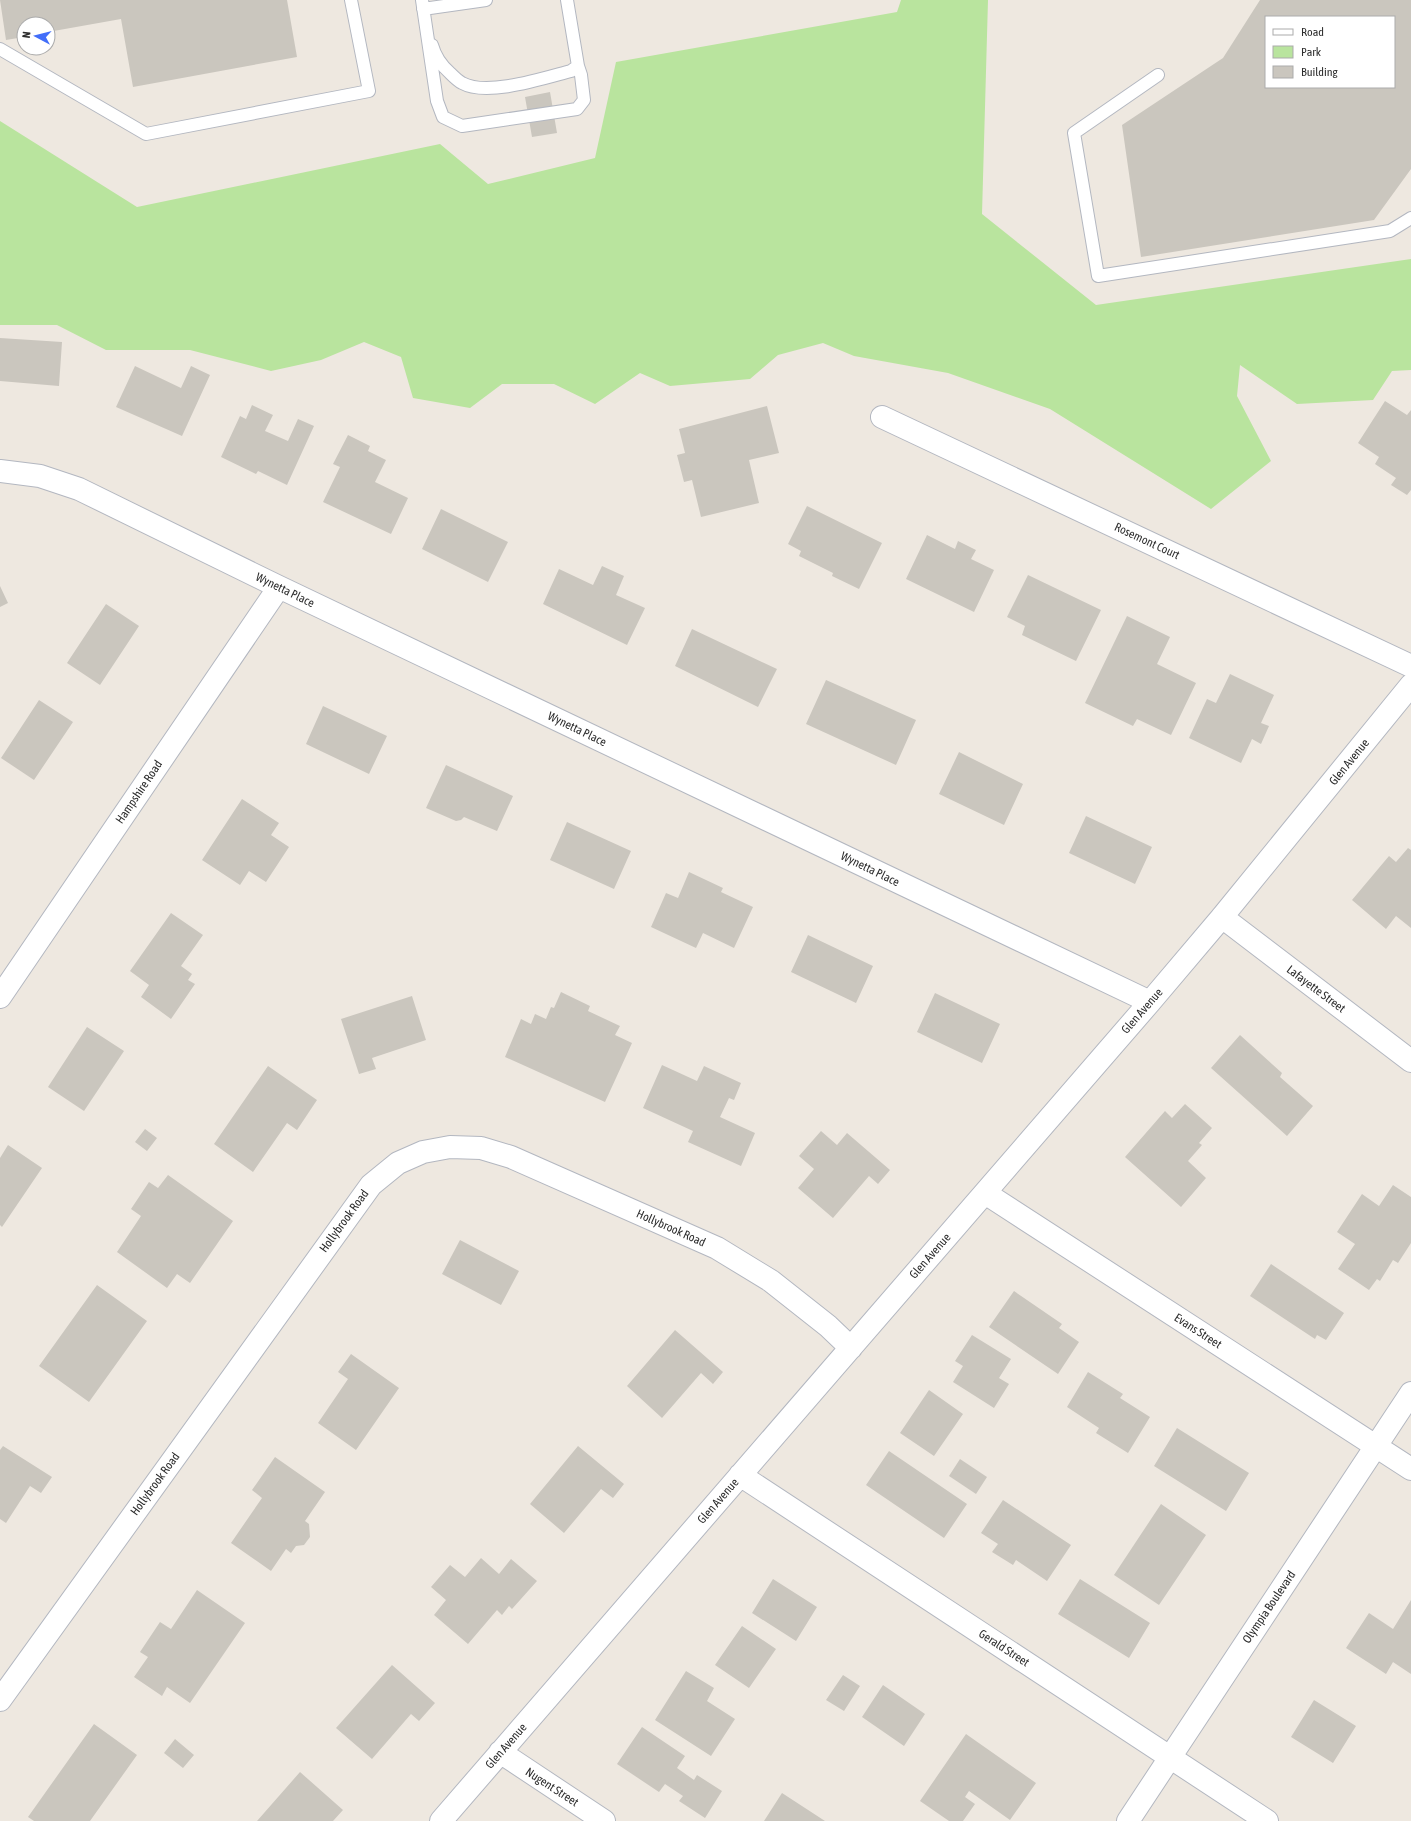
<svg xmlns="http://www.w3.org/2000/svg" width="1411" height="1821" font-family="'Asap Condensed',sans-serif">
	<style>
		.green { fill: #b9e49e }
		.building { fill: #cac6be; fill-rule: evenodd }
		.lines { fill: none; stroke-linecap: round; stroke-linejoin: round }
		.service-casing { stroke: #b3b7c0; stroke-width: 14 }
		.minor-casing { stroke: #b3b7c0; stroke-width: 24 }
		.service { stroke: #fff; stroke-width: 12 }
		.minor { stroke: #fff; stroke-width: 22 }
		.labels { text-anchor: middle; stroke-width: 3; stroke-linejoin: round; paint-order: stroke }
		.street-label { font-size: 12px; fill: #2d2d2d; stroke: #fff }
	</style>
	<rect width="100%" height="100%" fill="#eee8e0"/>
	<path class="green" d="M901 0H988L982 214 1096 305 1411 259V370L1392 371 1373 400 1297 404 1240 365 1237 396 1271 461 1211 509 1050 409 948 373 854 356 823 343 778 355 750 379 670 386 640 373 595 404 554 384H502L470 408 413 398 401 357 364 342 321 360 271 371 190 350H106L57 325H0V121L137 207 440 144 488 184 595 158 616 62 897 12Z"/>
	<path class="building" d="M0 0H287L297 57 133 87 121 19 48 32V24H24V37L6 40Z
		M1260 0H1411V169L1374 220 1141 257 1122 125 1223 58ZM1266 17H1394V87H1266Z
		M550 92 557 133 532 137 525 97Z
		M0 338 62 342 59 386 0 381Z
		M135 366 181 388 191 366 210 375 182 436 116 407Z
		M1385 401 1407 415 1411 410V490L1407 495 1391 485 1396 478 1375 464 1379 457 1358 443Z
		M252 405 273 415 265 431 288 441 298 419 314 426 287 485 258 471 256 474 221 457 240 416 246 419Z
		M767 406 779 453 749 460 759 503 701 517 692 480 684 482 677 455 685 453 679 429Z
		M348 435 370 446 368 451 386 460 375 482 408 498 391 534 323 502 340 467 333 464Z
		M807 506 882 543 859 589 832 576 833 573 799 556 801 551 788 544Z
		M441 509 508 542 488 582 422 549Z
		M927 535 955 549 958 541 976 550 971 559 994 570 974 612 906 579Z
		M602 566 624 576 616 595 645 608 627 645 543 604 559 569 593 585Z
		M1028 575 1101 610 1076 661 1022 635 1025 626 1007 617Z
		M0 586 8 603 0 607Z
		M106 604 139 626 100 685 67 663Z
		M1127 616 1170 637 1157 664 1196 683 1171 735 1137 719 1133 726 1085 703Z
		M692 629 777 669 758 707 675 666Z
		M1230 674 1274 695 1261 723 1269 726 1261 744 1252 739 1241 763 1189 738 1207 699 1216 703Z
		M826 680 916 720 896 765 806 724Z
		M39 700 73 722 34 780 1 758Z
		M323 706 387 736 369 774 306 744Z
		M959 752 1023 784 1004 825 939 794Z
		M446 765 513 796 497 831 464 817 461 820 456 821 426 808Z
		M242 799 279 823 271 835 289 847 266 882 249 871 240 885 202 860Z
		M1086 816 1152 847 1135 884 1069 853Z
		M567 822 631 851 614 889 550 860Z
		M1408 848 1411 850V928L1396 916 1386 929 1352 900 1389 856 1396 862Z
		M689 872 723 888 721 892 753 907 734 948 703 933 696 948 651 927 666 893 678 898Z
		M171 913 203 935 181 966 192 974 188 980 195 984 171 1019 141 997 149 985 130 971Z
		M808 935 873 966 856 1003 791 972Z
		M561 992 590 1006 588 1011 620 1026 615 1035 632 1043 605 1102 505 1057 521 1019 531 1024 535 1014 546 1019 551 1007 554 1008Z
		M935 993 1000 1024 982 1063 917 1032Z
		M412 996 426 1040 372 1058 376 1069 359 1074 341 1019Z
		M87 1027 124 1051 84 1111 48 1087Z
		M1240 1035 1282 1073 1280 1077 1313 1106 1287 1136 1211 1068Z
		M662 1065 697 1081 704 1066 741 1083 734 1100 729 1098 720 1117 755 1133 741 1166 688 1142 693 1131 643 1108Z
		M268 1066 317 1100 297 1130 287 1123 253 1172 214 1144Z
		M1185 1104 1212 1128 1199 1143 1202 1145 1188 1161 1206 1178 1181 1207 1125 1157 1165 1111 1172 1118Z
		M145 1129 157 1138 147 1151 135 1142Z
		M821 1131 837 1145 847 1133 890 1170 878 1184 869 1176 833 1218 798 1188 814 1169 799 1156Z
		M8 1145 42 1168 2 1227 0 1225V1158Z
		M168 1175 233 1221 190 1283 177 1274 167 1288 117 1252 141 1216 131 1209 149 1182 158 1188Z
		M1393 1185 1411 1197V1243L1398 1263 1393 1260 1380 1281 1377 1279 1369 1290 1338 1269 1355 1244 1337 1232 1362 1194 1379 1206Z
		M460 1240 519 1271 501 1305 442 1274Z
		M1271 1264 1344 1313 1326 1340 1317 1335 1315 1339 1250 1296Z
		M97 1285 147 1321 89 1402 39 1366Z
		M1014 1291 1062 1324 1059 1328 1079 1342 1058 1374 989 1327Z
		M675 1330 723 1372 713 1384 701 1373 662 1418 627 1386Z
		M972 1335 1011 1359 999 1378 1009 1384 994 1408 953 1382 963 1366 955 1361Z
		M351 1354 399 1388 356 1450 318 1423 348 1379 338 1372Z
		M1088 1372 1123 1394 1120 1398 1150 1417 1128 1453 1096 1433 1099 1428 1067 1407Z
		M929 1390 963 1414 934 1456 900 1433Z
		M1177 1428 1249 1473 1226 1511 1154 1466Z
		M3 1446 52 1477 41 1493 30 1486 6 1523 0 1519V1450Z
		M578 1446 624 1484 613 1498 601 1489 564 1533 530 1504Z
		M889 1451 967 1504 944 1538 866 1485Z
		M275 1457 325 1492 305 1521 309 1524 310 1537 304 1545 296 1546 291 1553 286 1549 271 1571 231 1543 262 1498 252 1490Z
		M960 1459 987 1477 976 1494 949 1476Z
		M1003 1500 1071 1545 1047 1581 1016 1560 1013 1565 992 1552 998 1544 981 1533Z
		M1161 1504 1206 1535 1159 1605 1114 1575Z
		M481 1558 499 1574 511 1559 537 1581 512 1609 509 1606 502 1615 497 1610 468 1644 434 1615 446 1600 431 1587 450 1565 465 1577Z
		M773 1579 817 1607 796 1641 752 1613Z
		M1080 1579 1150 1623 1129 1658 1058 1614Z
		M197 1590 245 1623 190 1703 167 1687 162 1696 134 1677 148 1657 140 1652 160 1622 171 1629Z
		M1411 1600V1674L1393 1662 1386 1674 1346 1648 1369 1613 1393 1629Z
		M742 1626 776 1649 749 1688 715 1665Z
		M392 1665 435 1703 419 1721 411 1714 372 1759 336 1728Z
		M686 1671 714 1688 707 1701 735 1719 711 1756 655 1720Z
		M843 1675 860 1686 844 1711 826 1700Z
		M883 1685 925 1714 904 1746 862 1717Z
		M1314 1700 1356 1726 1333 1763 1291 1737Z
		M94 1724 137 1755 90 1821H34L28 1817Z
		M642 1727 685 1756 677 1768 694 1780 697 1775 722 1791 705 1818 679 1801 683 1796 665 1784 659 1792 617 1764Z
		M966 1734 1036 1783 1010 1820 969 1791 965 1797 975 1804 963 1821H949L920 1801Z
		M175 1739 194 1755 183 1768 164 1753Z
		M300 1772 343 1810 333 1821H257Z
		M782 1793 825 1821H764Z"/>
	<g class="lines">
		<g class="service-casing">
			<path id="service" d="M422 0 437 101 443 117 462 126 577 109 584 100 581 75 578 66
				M423 9 486 0
				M432 45C435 56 442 66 450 73 454 77 458 81 462 83 487 97 544 78 571 71L578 66 567 0
				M0 49 146 134 369 91 351 0
				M1158 75 1074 133 1098 276 1390 231 1411 218"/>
		</g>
		<g class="minor-casing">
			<path id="minor" d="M882 417 1411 666
				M0 471 40 476 79 489 279 587 1150 1002
				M1222 917 1411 1061
				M0 997 279 587
				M985 1193 1411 1469
				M740 1475 1267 1821
				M0 1700 371 1185 398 1163 423 1152 450 1147 481 1148 511 1157 717 1248 771 1281 828 1326 851 1348
				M500 1752 604 1821
				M441 1821 1150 1002 1222 917 1411 685
				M1128 1821 1411 1393"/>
		</g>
		<use href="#service" class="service"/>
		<use href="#minor" class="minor"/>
	</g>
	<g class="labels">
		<g class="street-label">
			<text transform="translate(1147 541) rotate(25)" y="4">Rosemont Court</text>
			<text transform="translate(285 590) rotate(26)" y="4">Wynetta Place</text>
			<text transform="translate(577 729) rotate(26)" y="4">Wynetta Place</text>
			<text transform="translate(1349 762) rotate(-51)" y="4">Glen Avenue</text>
			<text transform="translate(139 792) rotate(-56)" y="4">Hampshire Road</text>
			<text transform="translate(870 869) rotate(26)" y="4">Wynetta Place</text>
			<text transform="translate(1316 989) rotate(37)" y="4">Lafayette Street</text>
			<text transform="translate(1142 1011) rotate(-49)" y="4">Glen Avenue</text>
			<text transform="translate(344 1221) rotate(-54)" y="4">Hollybrook Road</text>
			<text transform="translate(671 1228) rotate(24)" y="4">Hollybrook Road</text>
			<text transform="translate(930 1256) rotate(-49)" y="4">Glen Avenue</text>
			<text transform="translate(1198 1331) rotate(33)" y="4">Evans Street</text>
			<text transform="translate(155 1484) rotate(-54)" y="4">Hollybrook Road</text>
			<text transform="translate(718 1501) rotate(-49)" y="4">Glen Avenue</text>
			<text transform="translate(1269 1607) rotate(-56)" y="4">Olympia Boulevard</text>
			<text transform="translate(1004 1648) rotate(33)" y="4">Gerald Street</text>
			<text transform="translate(506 1746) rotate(-49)" y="4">Glen Avenue</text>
			<text transform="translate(552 1787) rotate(33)" y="4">Nugent Street</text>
		</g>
	</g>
	<rect x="1265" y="16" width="130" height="72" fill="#ffffff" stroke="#ababab"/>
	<rect x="1273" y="29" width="20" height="6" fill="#ffffff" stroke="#ababab"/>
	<text x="1301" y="36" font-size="12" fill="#2d2d2d">Road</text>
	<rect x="1273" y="46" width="20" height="12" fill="#b9e49e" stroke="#ababab"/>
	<text x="1301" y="56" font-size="12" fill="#2d2d2d">Park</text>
	<rect x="1273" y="66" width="20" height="12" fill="#cac6be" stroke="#ababab"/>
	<text x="1301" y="76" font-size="12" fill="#2d2d2d">Building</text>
	<g transform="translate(36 36) rotate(277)"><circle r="19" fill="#ffffff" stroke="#ababab"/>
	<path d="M0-3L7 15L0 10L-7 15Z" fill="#426ef9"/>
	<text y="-6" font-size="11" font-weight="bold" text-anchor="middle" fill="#2d2d2d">N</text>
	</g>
</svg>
